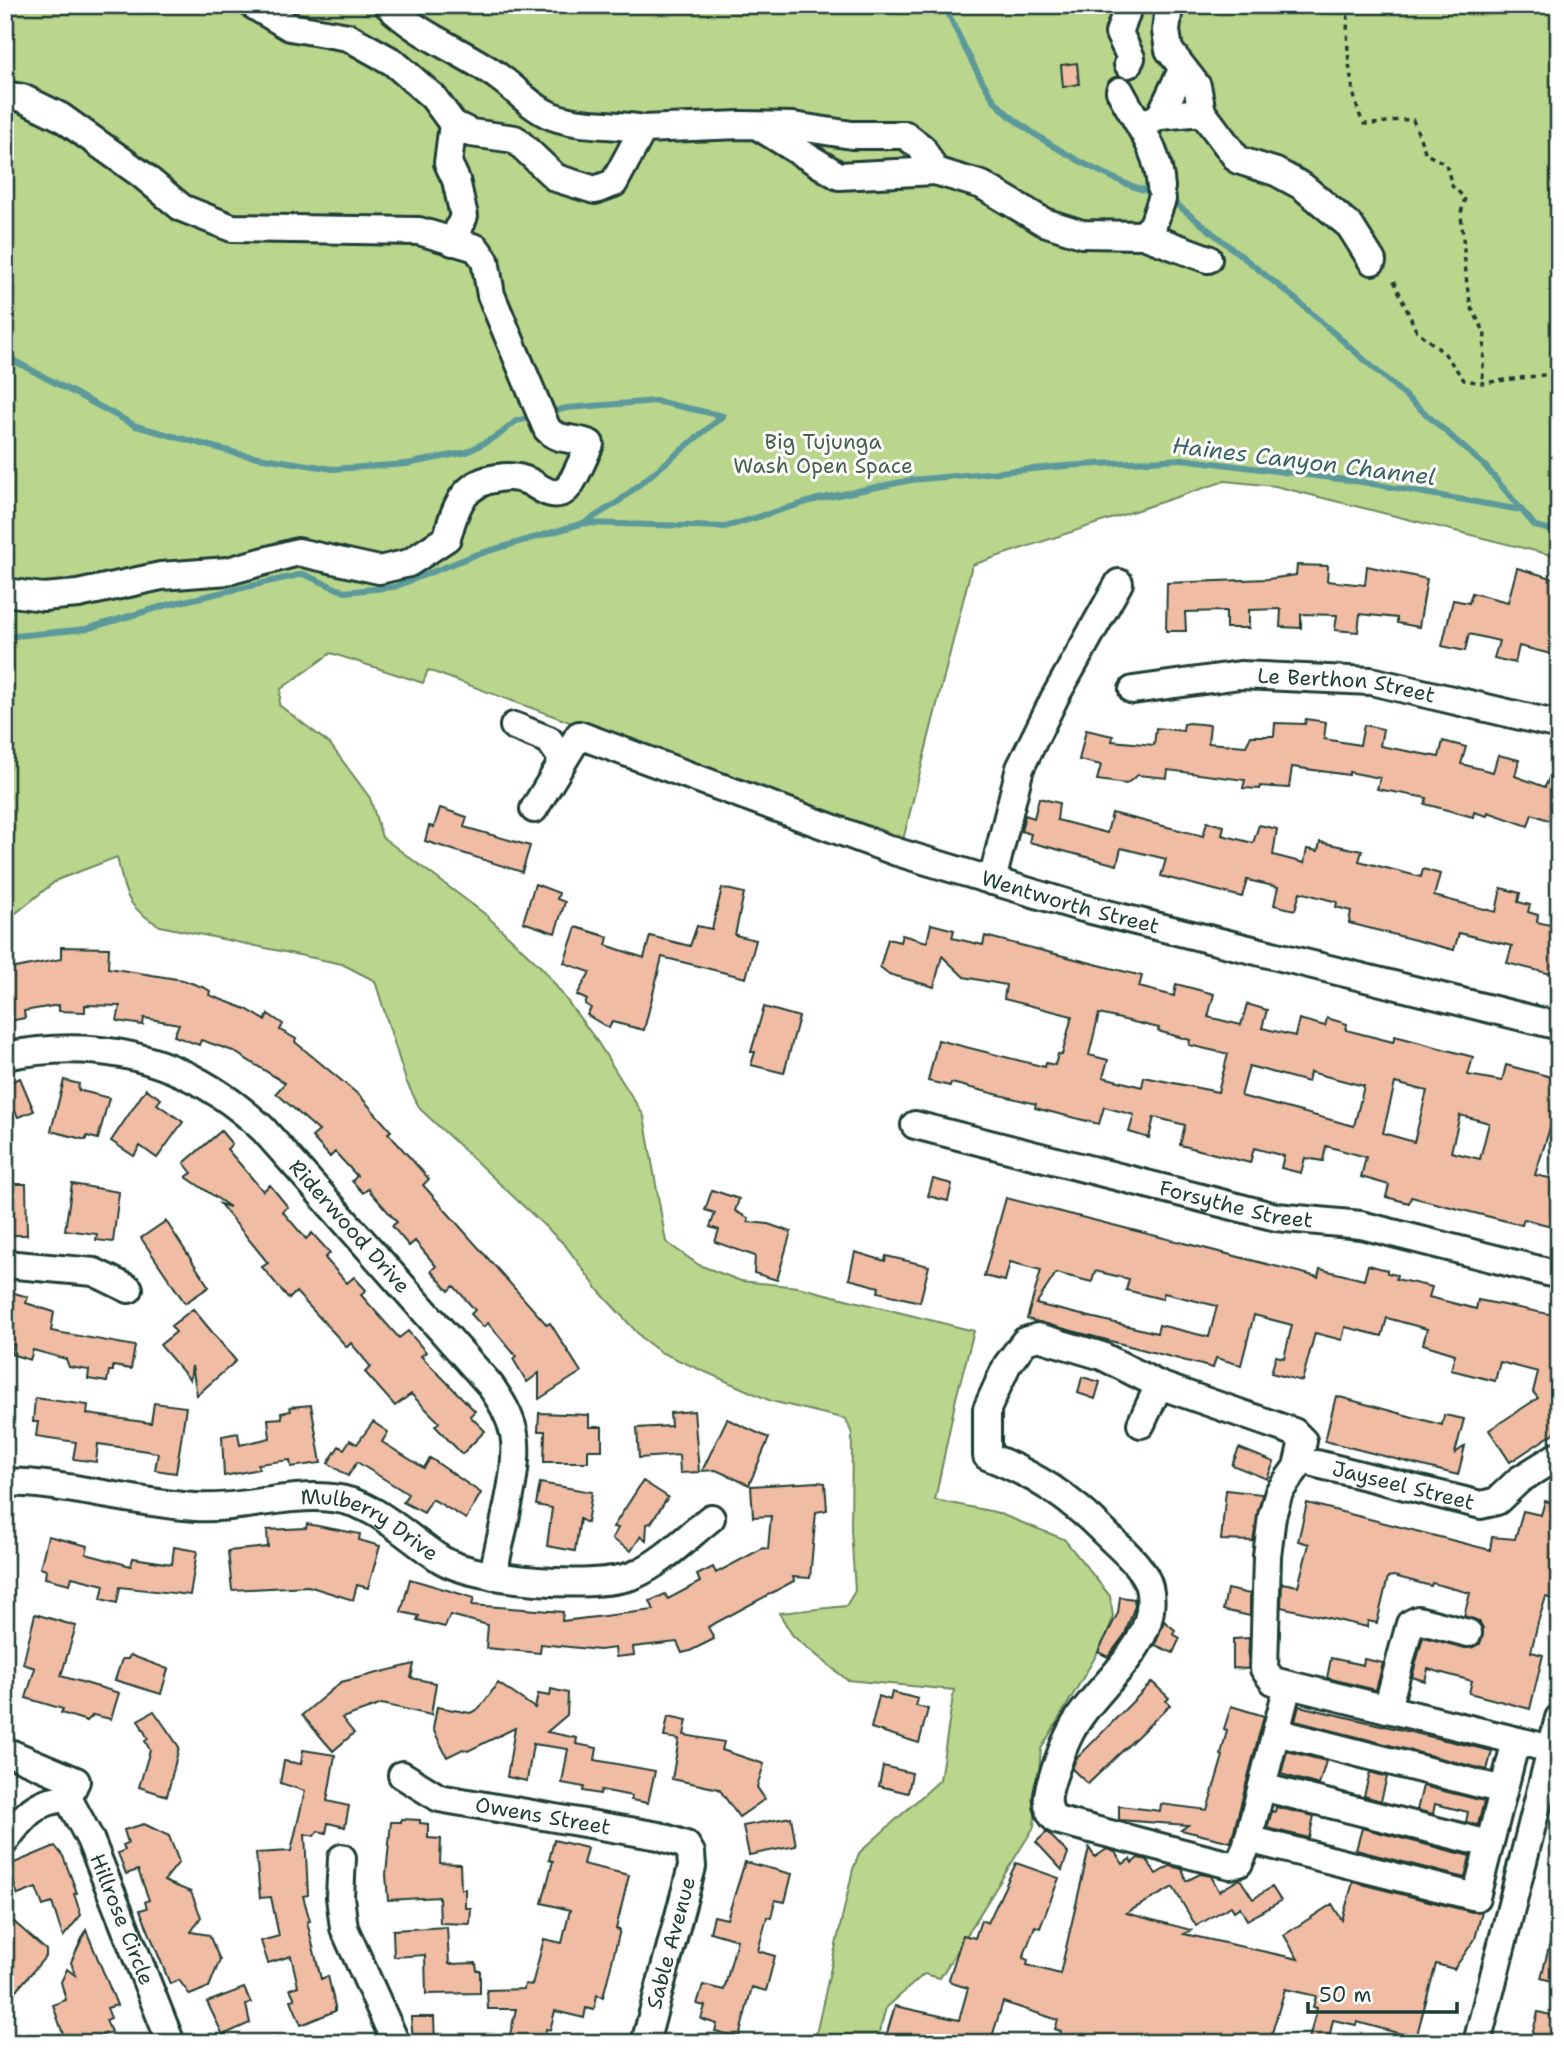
<svg xmlns="http://www.w3.org/2000/svg" width="1564" height="2048" font-family="'Shantell Sans',sans-serif">
	<style>
		.green { fill: #bad58c; stroke: #6c8960; stroke-width: 2 }
		.lines { fill: none; stroke-linecap: round; stroke-linejoin: round }
		.stream { stroke: #5c999b; stroke-width: 6 }
		.building { fill: #f1bca4; stroke: #1f3d34; stroke-width: 2; fill-rule: evenodd }
		.minor-casing { stroke: #1f3d34; stroke-width: 32 }
		.path { stroke: #1f3d34; stroke-width: 3.5; stroke-dasharray: 5 5; stroke-linecap: butt }
		.minor { stroke: #fff; stroke-width: 26 }
		.labels { text-anchor: middle; stroke-width: 6; stroke-linejoin: round; paint-order: stroke }
		.park-label { font-size: 21px; fill: #46634a; stroke: #fff }
		.street-label { font-size: 21px; fill: #1f3d34; stroke: #fff }
		.water-label { font-size: 23px; font-style: italic; fill: #38635f; stroke: #fff }
	</style>
	<rect width="100%" height="100%" fill="#fff"/>
	<filter id="ink" filterUnits="userSpaceOnUse"><feTurbulence type="fractalNoise" baseFrequency=".0143" numOctaves="2"/><feDisplacementMap in="SourceGraphic" scale="14" xChannelSelector="R" yChannelSelector="G"/><feConvolveMatrix kernelMatrix="1 2 1 2 8 2 1 2 1" color-interpolation-filters="sRGB"/></filter>
	<g filter="url(#ink)">
		<path class="green" d="M5 5H1559V557L1275 486 1225 481 972 565 902 844 428 670 423 683 331 653 281 689 279 705 330 744 370 798 382 837 485 914 544 970 597 1041 644 1116 666 1242 699 1265 741 1281 798 1287 974 1331 956 1398 935 1500 995 1512 1064 1539 1110 1596 1113 1616 1107 1637 1041 1749 1034 1827 940 1978 924 1974 886 2008 876 2043H814L853 1869 860 1852 940 1780 954 1690 847 1680 793 1636 779 1613 846 1606 855 1591 851 1529 852 1434 846 1419 771 1401 660 1352 643 1339 599 1291 565 1245 420 1109 406 1081 375 981 342 964 160 926C124 906 126 894 117 857L57 880 5 922Z"/>
		<g class="lines">
			<path class="stream" d="M944 5C959 35 973 68 992 97 1011 127 1113 183 1148 191
				M1170 199 1293 297 1485 466 1535 526 1559 532
				M5 356 136 426 239 454 333 469 407 464 467 452 499 435 516 421 536 416
				M547 413 567 408 656 401 723 416 618 502 586 522
				M5 637 86 629 167 605 303 574 345 592 394 587 475 555 584 523 725 527 814 500 911 480 1065 466 1182 459 1362 482 1521 510"/>
		</g>
		<path class="building" d="M1077 63 1079 84 1063 87 1061 65Z
			M1297 565 1328 566 1327 581 1365 585 1367 566 1427 579 1419 627 1397 623V618L1360 614 1358 632 1335 630 1337 615 1301 614V628L1280 627 1281 609 1249 610V628H1226V611L1185 612 1186 631H1166L1167 583 1268 579 1296 575Z
			M1517 568 1559 580V656L1519 646 1515 663 1494 658 1499 641 1469 634 1465 651 1442 646 1453 600 1469 603 1472 593 1508 602Z
			M1306 719 1326 722 1324 739 1360 745 1364 725 1383 729 1380 746 1439 757 1443 741 1466 747 1461 764 1493 772 1498 755 1519 760 1515 776 1545 787 1559 756V824L1532 814 1528 826 1488 812 1487 816 1474 812 1473 817 1425 804 1427 798 1377 789 1380 778 1349 772V775L1292 767 1289 788 1260 786V789L1243 788 1245 780 1168 770 1167 778 1138 775 1126 784 1097 780 1101 765 1079 760 1086 730 1113 736 1112 741 1154 745 1156 728 1183 731 1184 724 1189 723 1210 725 1208 743 1246 746 1251 736H1274L1275 723 1305 724Z
			M1039 798 1059 803 1057 820 1107 833 1112 813 1203 836 1207 822 1224 826 1222 835 1253 843 1259 825 1277 829 1273 855 1304 863 1307 849 1318 851 1320 842 1362 851 1359 861 1421 877 1423 869 1440 874 1434 896 1496 912 1501 888 1520 893 1518 902 1530 905 1528 912 1538 915 1537 922 1559 927V976L1507 963 1512 946 1459 933 1454 950 1349 923 1351 911 1336 907 1337 902 1300 892 1295 910 1274 905 1278 887 1247 880 1242 897 1161 876 1166 859 1121 848 1117 865 1029 842 1031 834 1021 831 1025 815 1034 818Z
			M440 808 467 817 464 827 530 846 522 872 425 841 429 826 434 827Z
			M535 884 559 893 557 899 565 902 555 933 523 922Z
			M722 888 744 893 735 935 756 940 746 978 662 957 644 1030 612 1022 609 1028 587 1015 591 1008 585 1004 587 1000 577 995 590 972 564 963 576 927 608 937 606 945 644 958 650 936 690 946 697 926 712 929Z
			M931 924 954 930 952 938 983 945 985 936 1142 976 1139 987 1174 996 1176 984 1214 994 1208 1017 1241 1025 1247 1004 1267 1010 1262 1028 1295 1036 1299 1019 1325 1026 1327 1018 1347 1024 1346 1030 1393 1042 1395 1036 1473 1057 1468 1075 1502 1081 1506 1065 1559 1079V1127L1551 1125 1535 1175 1559 1180V1228L1524 1219 1522 1225 1411 1197 1409 1203 1386 1197 1389 1185 1361 1177 1366 1157 1326 1146 1323 1161 1305 1158 1301 1173 1281 1168 1284 1156 1254 1148 1250 1163 1180 1145 1185 1125 1154 1117 1149 1138 1129 1132 1134 1115 1104 1107 1099 1124 1035 1108 1036 1104 951 1083 950 1086 928 1081 938 1040 1045 1067 1046 1063 1055 1065 1058 1054 1062 1055 1072 1016 1004 999 1006 985 964 977 942 956 934 987 889 974 880 967 888 939 900 942 902 935 927 942ZM1099 1014 1159 1028 1158 1031 1190 1040 1189 1045 1228 1054 1218 1092 1144 1077 1142 1087 1103 1077 1108 1060 1089 1055ZM1249 1066 1308 1082 1310 1072 1364 1086 1354 1126 1241 1096ZM1395 1083 1427 1091 1414 1142 1383 1133ZM1460 1115 1489 1123 1480 1159 1451 1152Z
			M61 947 109 948 108 968 183 980 205 988 210 991 209 995 246 1009 265 1020 268 1014 283 1024 280 1030 296 1039 295 1042 360 1096 391 1131 388 1133 429 1179 423 1185 547 1325 550 1323 581 1372 539 1399V1373L527 1382 513 1359 516 1356 488 1323 483 1327 471 1314 475 1310 454 1286 449 1291 431 1271 436 1266 415 1241 409 1246 392 1226 397 1222 368 1189 363 1193 352 1181 357 1176 335 1152 330 1157 312 1137 319 1131 276 1093 285 1083 233 1051 201 1040 199 1045 174 1036 179 1024 144 1018 143 1025 117 1021 120 1006 85 1005V1012L59 1011V1005L24 1011 25 1018 5 1022V970L61 959Z
			M764 1007 799 1017 784 1073 751 1065 755 1052H751Z
			M20 1078 34 1111 18 1117 15 1111 5 1115V1084Z
			M64 1080 79 1084 78 1090 109 1098 98 1139 87 1136 86 1140 51 1131Z
			M146 1089 161 1099 157 1104 183 1122 157 1158 140 1146 134 1156 111 1141Z
			M221 1131 232 1144 227 1149 263 1191 270 1185 288 1207 282 1211 306 1239 312 1233 330 1253 325 1258 347 1283 354 1277 366 1290 361 1295 399 1338 408 1331 426 1352 421 1356 475 1411 470 1416 485 1431 462 1454 435 1426 439 1422 411 1394 395 1406 365 1372 371 1367 351 1343 347 1347 296 1292 289 1299 262 1267 268 1263 220 1204 230 1207 186 1177 192 1173 184 1163Z
			M933 1179 952 1184 948 1201 928 1196Z
			M5 1184H26L27 1235H5Z
			M72 1184 119 1192 113 1242 96 1240 97 1234 65 1230Z
			M712 1190 739 1199 735 1211 748 1218V1222L768 1224 791 1232 777 1280 754 1273 755 1256 715 1242 719 1230 710 1227 715 1213 705 1210Z
			M1006 1198 1318 1277 1320 1269 1364 1280 1368 1265 1387 1270V1273L1397 1275 1396 1279 1432 1287 1429 1297 1476 1309 1478 1300 1559 1316V1430L1510 1462 1489 1430 1538 1398 1533 1392 1538 1372 1500 1362 1495 1381 1451 1370 1455 1354 1423 1344 1427 1329 1387 1318 1382 1336 1345 1327 1342 1340 1315 1333 1302 1381 1271 1373 1276 1356 1284 1358 1292 1325 1254 1315 1241 1365 1216 1358 1213 1368 1027 1319 1041 1270 1010 1262 1005 1281 984 1276ZM1095 1271 1129 1279 1126 1290 1162 1299 1164 1293 1217 1306 1209 1337 1159 1325 1157 1333 1036 1304 1056 1273 1092 1282Z
			M166 1221 209 1287 185 1303 141 1238Z
			M855 1252 885 1261 886 1256 929 1266 920 1302 878 1292 879 1287 849 1279Z
			M11 1292 28 1297 26 1303 54 1312 51 1331 135 1346 131 1369 113 1366V1371H109L107 1382 88 1379 89 1370 69 1367 66 1359 33 1350 30 1360 11 1354 14 1345 5 1342V1313Z
			M193 1309 236 1361 197 1395 192 1366 190 1380 160 1345 176 1332 171 1326Z
			M1082 1377 1100 1382 1095 1399 1078 1393Z
			M1336 1396 1442 1425 1444 1415 1464 1419 1455 1453 1465 1446 1458 1475 1325 1441Z
			M35 1398 88 1405 87 1414 151 1423 154 1403 186 1407 176 1473 155 1470 158 1453 147 1451 98 1444 96 1462 73 1459 76 1442 36 1436 38 1422H33Z
			M311 1405 321 1463 291 1467 290 1460 258 1464 259 1469 224 1476 222 1436 238 1433 240 1445 270 1438 268 1419 282 1418 281 1413 291 1411 290 1407Z
			M694 1411 699 1472 680 1473 679 1455 639 1458 637 1428 671 1426 670 1413Z
			M539 1413 589 1415V1427H602V1450H588V1462H544L545 1431H538Z
			M727 1419 769 1438 749 1485 716 1470 702 1471Z
			M373 1422 388 1432 382 1442 424 1468 430 1458 481 1493 466 1519 432 1499 424 1513 403 1502 408 1494 357 1462 348 1476 328 1463 339 1446 344 1449 350 1440 357 1444Z
			M1239 1448 1274 1462 1267 1479 1232 1465Z
			M643 1481 668 1497 651 1523 647 1524 646 1540 641 1536 631 1551 612 1539 618 1528 613 1527Z
			M817 1482 825 1483 827 1510 816 1512 810 1578 793 1577 794 1581 708 1627 714 1639 690 1651 682 1653 677 1642 633 1647 634 1655 616 1657 615 1648 599 1650 541 1644 540 1653 486 1648 488 1625 450 1615 445 1627 417 1620 419 1616 401 1612 410 1579 474 1598 472 1605 563 1612 562 1621 654 1610 650 1601 665 1594 668 1599 700 1582 697 1575 713 1567 716 1573 763 1548 768 1549 771 1516 753 1517 751 1486Z
			M540 1483 592 1492 587 1523 580 1519 575 1551 547 1546 552 1508 536 1505Z
			M1226 1490 1262 1494 1253 1541 1221 1540Z
			M1545 1501 1559 1504V1563L1554 1580 1559 1582V1601L1546 1597 1538 1622 1531 1652 1543 1655 1530 1709 1469 1693 1472 1681 1428 1669 1425 1681 1412 1677 1423 1637 1465 1648 1480 1644 1483 1628 1479 1621 1464 1616 1470 1593 1432 1583 1431 1586 1394 1576 1388 1577 1377 1623 1368 1621 1367 1627 1281 1607 1282 1583 1298 1586 1309 1544 1298 1541 1307 1503 1490 1550 1492 1537 1515 1539 1523 1511 1541 1515Z
			M307 1524 360 1534 359 1540 380 1546 368 1588 357 1585 353 1600 308 1586 232 1590 228 1551 268 1547 267 1530 306 1528Z
			M48 1536 88 1546 86 1554 131 1566 133 1558 172 1564 174 1547 197 1551 190 1595 120 1587 117 1603 101 1599 104 1585 72 1577 70 1584 45 1578 46 1570 40 1568Z
			M1227 1589 1250 1594V1616L1223 1610Z
			M1120 1597 1134 1599 1135 1605 1125 1634 1108 1657 1098 1652 1118 1613Z
			M35 1614 76 1626 61 1676 119 1693 111 1719 93 1715 87 1721 61 1713 63 1709 26 1698 35 1668 23 1664Z
			M1164 1621 1175 1630 1173 1634 1180 1638 1173 1653 1155 1645Z
			M1249 1638 1248 1669 1233 1668V1639Z
			M130 1655 168 1669 161 1694 115 1680 122 1659H128Z
			M1331 1658 1363 1665 1364 1659 1383 1663 1376 1690 1327 1678Z
			M414 1664 411 1678 436 1683 431 1715 382 1704 342 1718 354 1733 333 1751 302 1715 341 1682Z
			M1152 1682 1169 1698 1166 1701 1170 1705 1088 1784 1072 1769 1076 1759Z
			M498 1683 535 1708 538 1694 550 1696 551 1689 568 1693 567 1715 547 1732 577 1738 576 1744 597 1748 595 1760 655 1771 648 1803 631 1800 632 1796 601 1790 600 1794 583 1791 584 1787 562 1783 568 1749 533 1744 527 1781 507 1777 515 1728 468 1751 463 1749 447 1757 433 1729 437 1707 470 1713 479 1709Z
			M892 1692 918 1699 916 1706 928 1709 919 1743 871 1728 879 1696 890 1700Z
			M1231 1706 1264 1716 1231 1842 1181 1830 1188 1825 1119 1820V1806L1160 1811 1161 1804 1207 1810 1223 1756 1221 1755 1227 1730 1224 1729Z
			M1299 1706 1492 1751 1487 1770 1295 1721Z
			M154 1711 179 1747 167 1796 139 1787 150 1750 145 1741 148 1739 138 1720Z
			M668 1716 687 1720 684 1735 724 1742 722 1750 764 1764 757 1787 765 1799 739 1817 719 1789 672 1779 679 1739 664 1737Z
			M303 1750 335 1755 327 1801 349 1806 345 1827 328 1823 326 1833 318 1831 314 1836 305 1834 308 1895 303 1896 310 1921 307 1922 321 1979 328 1976 335 2006V2011L301 2025 291 2000 295 1999 290 1989 298 1986 291 1956 268 1963 261 1941 279 1936 271 1897 260 1898 256 1853 291 1851 305 1791 280 1783 284 1761 301 1764Z
			M1287 1751 1326 1761 1319 1785 1281 1774Z
			M883 1766 912 1773 908 1793 879 1786Z
			M1370 1772 1387 1777 1381 1801 1364 1796Z
			M1423 1786 1484 1801 1478 1825 1466 1822 1468 1812 1435 1804 1433 1814 1417 1810Z
			M1276 1807 1314 1816 1309 1838 1267 1828 1272 1811 1275 1812Z
			M791 1817 796 1846 749 1855 743 1826Z
			M401 1819 420 1820V1823L428 1824V1838L441 1839 440 1863 460 1864 461 1889H465V1908H471L470 1924 440 1923 439 1897 388 1900 386 1875 391 1822H401Z
			M144 1824 169 1836 179 1862 164 1881 191 1892 201 1917 191 1932 209 1935 220 1960 209 1987 190 1995 179 1980 170 1984 140 1910 147 1908 145 1902 149 1900 138 1870 126 1874 118 1853 125 1850 123 1845 128 1843 124 1830Z
			M1362 1828 1470 1856 1465 1878 1356 1850Z
			M1047 1832 1068 1853 1062 1870 1036 1842Z
			M554 1840 587 1848 583 1864 629 1875 616 1929 620 1930 603 1997 597 1995 594 2010 586 2008 584 2018 555 2011 550 2030 546 2029 543 2043H508L516 2009H488L487 1990 524 1989 525 1984 532 1985 544 1939 562 1943 570 1910 542 1903 553 1861 549 1860Z
			M55 1846 63 1856 77 1893 74 1894 81 1915 63 1937 52 1903 43 1906 36 1888 18 1895 7 1866Z
			M1089 1848 1095 1857 1107 1849 1115 1852 1123 1864 1130 1859 1132 1863 1138 1858 1147 1860 1156 1874 1170 1866 1182 1869 1186 1881 1200 1874 1211 1876 1219 1891 1240 1879 1253 1899 1272 1887 1281 1901 1247 1920 1240 1907 1234 1911 1231 1906 1196 1926 1173 1887 1126 1913 1191 1930 1184 1934 1298 1959 1284 1935 1332 1904 1342 1920 1353 1882 1472 1912 1482 1911 1475 1939 1454 1969 1436 1964 1416 2038 1357 2022 1356 2025 1333 2020 1328 2043H1308L1317 2008 1313 2007 1316 1996 1285 1989 1269 2043H1082L1059 2037 1061 2031 1055 2029 1058 2020 1003 2002 990 2043H884L895 2006 959 2020 968 1988 951 1983 949 1979 963 1935 975 1938 981 1920 988 1923 1016 1863 1059 1878 1040 1928 1035 1926 1023 1958 1028 1960 1027 1965 1060 1974Z
			M745 1862 792 1874 785 1902 775 1900 771 1918 767 1917 758 1951 775 1956 766 1991 752 1987 739 2037 715 2031 717 2024 701 2019 705 2006 697 2004 703 1985 724 1990 737 1940 710 1932 714 1916 727 1919Z
			M5 1914 46 1950V1956L16 1991 5 1981Z
			M447 1927 449 1964 476 1963 477 1971H480V1993L426 1994 425 1955 394 1957 393 1930Z
			M86 1930 117 2005 107 2008 111 2018 106 2020 111 2032 81 2043H66L53 2005 66 2000 61 1982 67 1969 75 1975 71 1962Z
			M1553 1931H1559V1983L1541 1978Z
			M244 1988 251 2003 246 2005 250 2023 223 2035 207 2002Z
			M1538 2012 1559 2017V2043H1530Z
			M411 2017H434L435 2043 413 2041Z"/>
		<g class="lines">
			<g class="minor-casing">
				<g id="minor">
					<path d="M253 5 290 27 348 37 393 62 433 97 453 124 471 133 515 139 556 178 595 190 614 183 643 129 740 125 793 126 852 135H905L922 148 935 171 982 185 1044 222 1082 234 1143 235 1153 225 1162 199"/>
					<path d="M388 5C421 38 464 51 500 78 518 91 532 108 552 116 580 127 613 123 643 129"/>
					<path d="M1169 5 1166 31 1169 50 1197 86 1202 112 1238 160 1276 172 1302 186 1350 226 1372 261"/>
					<path d="M1128 64 1131 58 1119 33 1129 5"/>
					<path d="M1120 91C1137 124 1158 147 1161 187"/>
					<path d="M5 95 22 98 61 117 141 174 182 208 232 228 419 231 476 248 485 260 491 295 547 429C559 442 575 437 590 444 585 454 572 487 564 491 551 498 541 488 530 482 519 477 509 476 498 478 463 482 455 508 447 538L409 563 379 570 298 552 228 571 161 576 78 594 43 597 5 592"/>
					<path d="M1160 116 1182 70"/>
					<path d="M1143 125 1160 116 1202 112"/>
					<path d="M761 128 839 176 935 171"/>
					<path d="M1143 235 1208 259"/>
					<path d="M453 242 464 216 456 180 448 163 453 124"/>
					<path id="s1" d="M1133 690 1240 675 1371 681 1559 725"/>
					<path d="M514 726 549 740 563 760"/>
					<path id="s2" d="M534 809 579 735 897 852 1083 908 1559 1026"/>
					<path d="M992 881 1020 768 1055 697 1119 583"/>
					<path id="s3" d="M5 1056C104 1036 190 1060 263 1129L490 1385C501 1401 510 1415 514 1434 521 1468 499 1539 493 1576"/>
					<path id="s4" d="M915 1125 1276 1217 1361 1225 1559 1275"/>
					<path d="M5 1264 94 1272 129 1289"/>
					<path d="M1141 1424 1159 1385"/>
					<path id="s5" d="M1317 1464 1481 1505 1497 1501 1519 1480 1559 1455"/>
					<path id="s6" d="M5 1482C69 1483 131 1503 195 1507 240 1510 287 1493 332 1498 376 1502 406 1538 442 1560 477 1581 596 1590 634 1575 662 1563 687 1537 711 1518"/>
					<path d="M1288 1685 1246 1848 1239 1863 1230 1865 1056 1820C1043 1807 1048 1791 1053 1776 1060 1756 1067 1735 1079 1718 1105 1679 1161 1640 1149 1587 1144 1567 1120 1548 1106 1534 1071 1498 1034 1474 987 1456V1409L1007 1365 1025 1341 1038 1337 1102 1356 1159 1385 1294 1432 1303 1441 1297 1467 1279 1492 1272 1516 1267 1556 1264 1669 1273 1681 1551 1749"/>
					<path d="M1387 1709 1410 1624 1418 1620 1468 1633"/>
					<path d="M1276 1732 1503 1790"/>
					<path d="M5 1751 76 1781 68 1798"/>
					<path id="s7" d="M402 1775 439 1798 659 1836 686 1845 691 1853 692 1867 645 2043"/>
					<path d="M1262 1787 1489 1844"/>
					<path id="s8" d="M68 1798 90 1839 171 2043"/>
					<path d="M1248 1839 1476 1897 1516 1741"/>
					<path d="M5 1841C24 1815 36 1800 68 1798"/>
					<path d="M342 1858 340 1897 344 1928 396 2043"/>
					<path d="M1477 2043 1559 1718"/>
				</g>
			</g>
			<path class="path" d="M1349 5C1344 31 1350 101 1364 124 1381 125 1396 118 1413 120L1426 154 1446 164 1452 186 1465 198 1461 213 1467 286 1471 307 1485 333 1482 383
				M1394 281 1416 330 1445 354 1464 380 1482 383 1559 373"/>
			<use href="#minor" class="minor"/>
		</g>
	</g>
	<g class="labels">
		<g class="park-label">
			<text x="823" y="449">Big Tujunga<tspan x="823" dy="24">Wash Open Space</tspan></text>
		</g>
		<g class="street-label">
			<text dy="7" stroke="none"><textPath href="#s1" startOffset="215">Le Berthon Street</textPath></text>
			<text dy="7" stroke="none"><textPath href="#s2" startOffset="606">Wentworth Street</textPath></text>
			<text dy="7" stroke="none"><textPath href="#s4" startOffset="331">Forsythe Street</textPath></text>
			<text dy="7" stroke="none"><textPath href="#s3" startOffset="410">Riderwood Drive</textPath></text>
			<text dy="7" stroke="none"><textPath href="#s5" startOffset="89">Jayseel Street</textPath></text>
			<text dy="7" stroke="none"><textPath href="#s6" startOffset="374">Mulberry Drive</textPath></text>
			<text dy="7" stroke="none"><textPath href="#s7" startOffset="149">Owens Street</textPath></text>
			<text dy="7" stroke="none"><textPath href="#s8" startOffset="133">Hillrose Circle</textPath></text>
			<text transform="translate(671 1943) rotate(-75)" y="7">Sable Avenue</text>
		</g>
		<g class="water-label">
			<text transform="translate(1304 461) rotate(7)" y="8">Haines Canyon Channel</text>
		</g>
	</g>
	<rect width="1564" height="2048" fill="none" stroke="#fff" stroke-width="28"/>
	<rect x="14" y="14" width="1536" height="2020" fill="none" stroke="#1f3d34" stroke-width="2.5" filter="url(#ink)"/>
	<path d="M1308 2002v10h149v-10" fill="none" stroke="#1f3d34" stroke-width="3.5"/>
	<text x="1319" y="2002" font-size="21" fill="#1f3d34" stroke="#ffffff" stroke-width="5" paint-order="stroke">50 m</text>
</svg>
